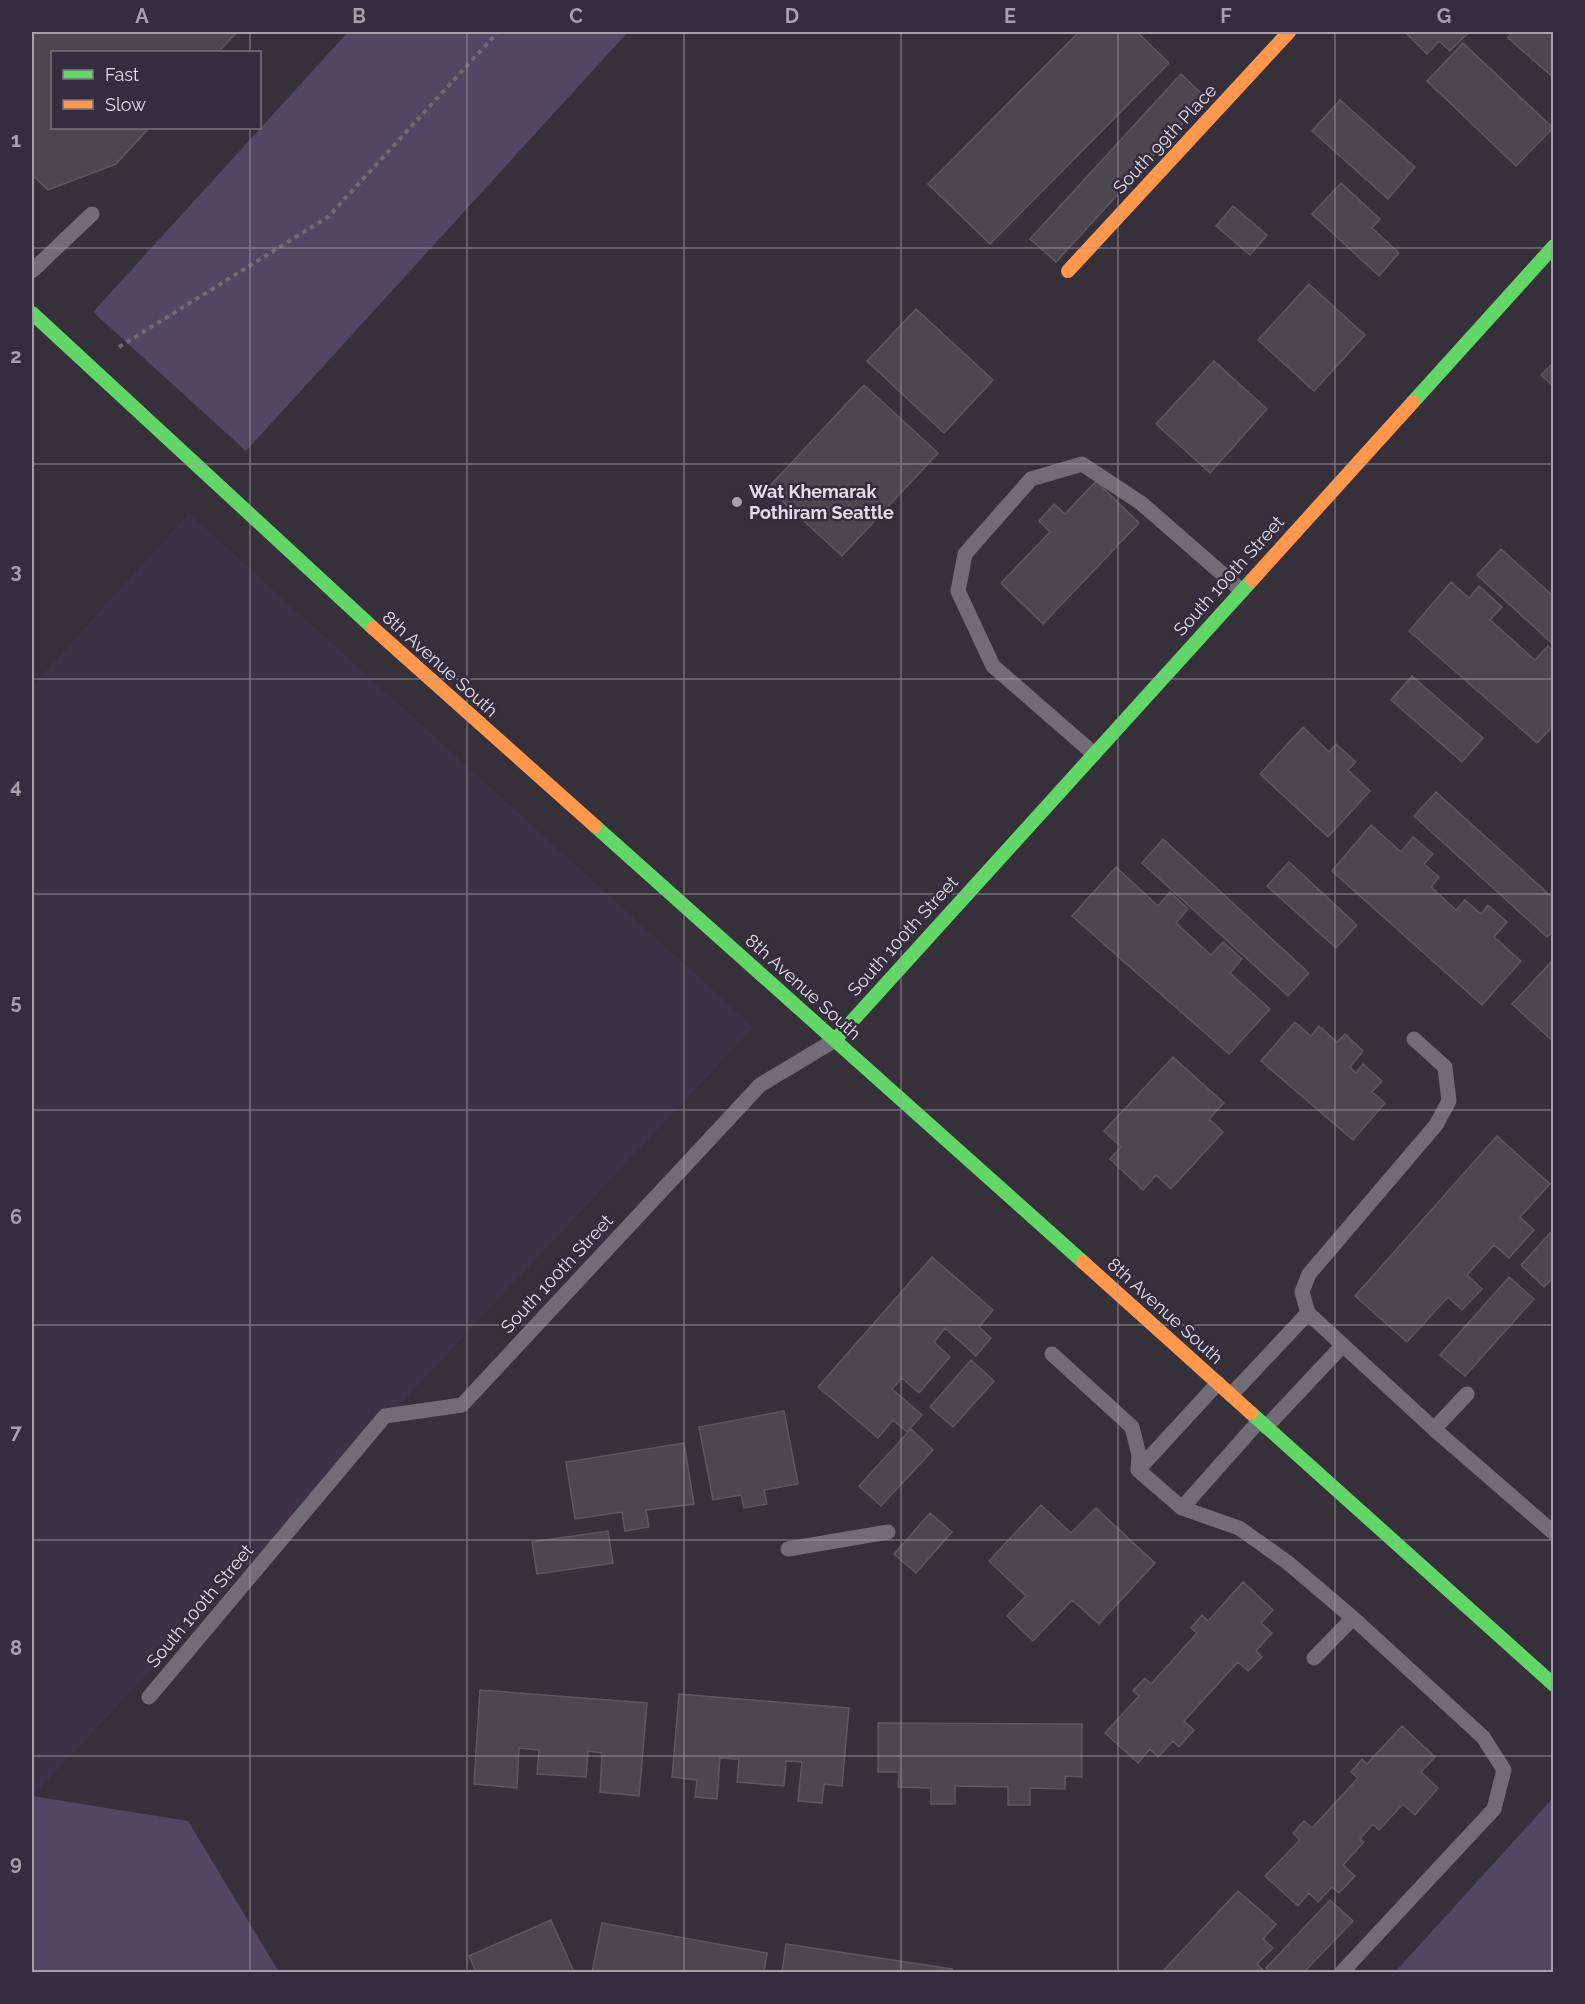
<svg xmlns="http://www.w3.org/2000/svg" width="1585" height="2004" font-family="Raleway,sans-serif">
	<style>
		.built { fill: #3b3245 }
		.green { fill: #534662 }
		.building { fill: #4b474f; stroke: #5c5860; stroke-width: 1.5 }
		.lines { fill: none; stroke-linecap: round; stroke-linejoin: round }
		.path { stroke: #6f6c73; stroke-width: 4; stroke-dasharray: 4.5 4.5; stroke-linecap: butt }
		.lane { stroke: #716d76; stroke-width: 15 }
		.fast { stroke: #63d668; stroke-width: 14 }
		.slow { stroke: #ff974d; stroke-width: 14 }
		.grid { fill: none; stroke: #a5a0aa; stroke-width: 1.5; stroke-opacity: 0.55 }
		.poi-dot { fill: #a5a0aa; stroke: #352d3d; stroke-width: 2 }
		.labels { text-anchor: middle; stroke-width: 5; stroke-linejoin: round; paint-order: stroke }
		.street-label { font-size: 18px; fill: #e2dde7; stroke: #352d3d }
		.poi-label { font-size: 18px; font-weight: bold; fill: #e2dde7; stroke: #352d3d; text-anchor: start }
		.neatline { fill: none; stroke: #a5a0aa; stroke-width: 2 }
		.grid-label { font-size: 20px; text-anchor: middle; font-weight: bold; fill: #a5a0aa }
	</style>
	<rect width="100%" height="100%" fill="#35303a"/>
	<path class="built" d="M189 513 754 1027 33 1796H32V686Z"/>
	<path class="green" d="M348 32H628L246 451 93 312Z
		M32 1796 188 1821 279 1972H32Z
		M1553 1798V1972H1395Z"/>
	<path class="building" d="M32 32H237L218 52H52V128H149L116 164 48 190 32 175Z
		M1079 32H1137L1169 63 990 244 928 184Z
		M1405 32H1469L1450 51 1439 41 1427 54Z
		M1513 32H1554V78L1508 38Z
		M1463 43 1553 128 1516 166 1427 81Z
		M1181 74 1206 98 1056 262 1030 239Z
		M1340 100 1415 167 1388 199 1312 131Z
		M1341 183 1380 219 1372 228 1399 253 1379 276 1312 214Z
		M1233 206 1267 235 1250 255 1216 226Z
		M1309 284 1365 335 1314 391 1258 340Z
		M916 309 993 380 944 433 867 361Z
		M1214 361 1267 409 1210 473 1156 424Z
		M1554 362V387L1541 375Z
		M864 385 938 453 842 556 768 488Z
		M1096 481 1139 523 1043 624 1001 583 1050 532 1039 521 1054 504 1065 514Z
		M1501 549 1554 597V645L1477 575Z
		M1451 582 1469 598 1479 586 1502 607 1490 620 1535 660 1548 646 1554 651V725L1537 743 1409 631Z
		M1412 676 1483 738 1462 762 1391 700Z
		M1303 727 1329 752 1336 744 1356 762 1348 770 1370 791 1328 837 1260 774Z
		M1436 792 1554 899V930L1547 937 1414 816Z
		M1371 825 1401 852 1413 837 1433 854 1424 864 1439 877 1431 887 1456 910 1465 900 1481 914 1488 905 1507 922 1494 937 1521 961 1482 1005 1332 871Z
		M1163 839 1309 973 1288 996 1142 863Z
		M1289 862 1357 925 1336 948 1267 886Z
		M1116 867 1158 906 1170 892 1188 909 1176 923 1211 955 1223 942 1242 959 1230 973 1270 1009 1229 1054 1072 916Z
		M1554 959V1042L1512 1004Z
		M1295 1022 1311 1036 1319 1026 1337 1042 1345 1034 1363 1051 1350 1067 1356 1073 1363 1064 1382 1081 1372 1092 1385 1103 1353 1140 1261 1061Z
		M1173 1057 1224 1103 1209 1119 1223 1132 1171 1189 1156 1175 1143 1190 1110 1159 1121 1147 1104 1131Z
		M1497 1136 1550 1184 1520 1217 1534 1230 1509 1258 1494 1245 1467 1275 1482 1289 1462 1310 1448 1297 1407 1342 1355 1296Z
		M1554 1229V1277L1544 1287 1521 1265Z
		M932 1257 993 1310 979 1327 991 1338 976 1356 945 1328 934 1342 950 1357 919 1393 902 1378 892 1389 922 1415 907 1432 893 1420 878 1438 818 1387Z
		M1509 1277 1534 1299 1465 1376 1440 1355Z
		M971 1360 994 1381 953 1427 930 1407Z
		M784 1411 798 1484 764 1490 767 1504 744 1508 741 1495 713 1500 699 1427Z
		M911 1429 933 1450 881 1506 859 1486Z
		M684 1443 694 1504 646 1510 649 1527 625 1531 622 1512 575 1519 566 1462Z
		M1041 1505 1071 1533 1096 1508 1155 1563 1099 1624 1072 1600 1033 1641 1007 1616 1026 1596 989 1561Z
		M930 1513 952 1532 916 1573 894 1554Z
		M608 1531 613 1563 537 1574 532 1542Z
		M1243 1582 1273 1610 1261 1623 1272 1633 1256 1651 1262 1657 1248 1671 1238 1662 1184 1721 1194 1730 1179 1747 1173 1741 1158 1757 1150 1749 1138 1763 1105 1733 1139 1696 1133 1691 1145 1678 1151 1684 1197 1633 1191 1628 1202 1615 1208 1621Z
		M480 1690 647 1703 639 1796 600 1792 602 1753 588 1751 586 1777 537 1774 539 1750 519 1748 517 1788 474 1784Z
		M679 1694 849 1708 842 1786 824 1784 822 1803 798 1801 802 1762 786 1761 784 1786 737 1782 739 1759 720 1758 717 1799 695 1797 697 1780 672 1777Z
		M878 1723 1082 1724V1777L1065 1776V1789L1030 1788V1805H1008V1787L955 1786V1804H931V1788L898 1787 899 1772H878Z
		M1402 1726 1435 1757 1421 1772 1438 1788 1415 1815 1403 1804 1379 1830 1373 1824 1360 1839 1364 1842 1343 1865 1355 1876 1339 1893 1332 1887 1318 1902 1309 1893 1298 1906 1265 1876 1300 1840 1293 1833 1304 1821 1312 1828 1358 1778 1351 1772 1362 1759 1367 1764Z
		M1238 1891 1276 1924 1263 1939 1273 1948 1257 1964 1263 1970 1260 1972H1162Z
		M1330 1900 1353 1921 1304 1972H1271L1266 1968Z
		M551 1920 574 1972H476L469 1956Z
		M602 1923 767 1953 764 1972H592Z
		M786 1944 952 1969V1972H782Z"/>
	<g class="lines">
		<path class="path" d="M119 347 328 217 498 32"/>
		<path class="lane" d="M32 271 92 214
			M1094 754 993 666 958 591 965 554 1031 479 1082 464 1141 503 1242 591
			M1414 1039 1445 1067 1449 1101 1436 1125 1309 1274 1302 1292 1308 1313 1434 1429 1554 1533
			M1052 1354 1132 1427 1139 1455 1138 1470 1182 1508 1239 1528 1287 1562 1353 1618 1483 1737 1504 1770 1494 1809 1342 1972
			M1231 1395 1308 1313
			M1266 1427 1343 1345
			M1434 1429 1467 1394
			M1138 1470 1218 1383
			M1182 1508 1259 1421
			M788 1549 888 1532
			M1314 1658 1353 1618
			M149 1697 385 1416 462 1405 760 1085 835 1040"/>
		<path class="fast" d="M32 313 373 628
			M1413 402 1554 246
			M595 826 1083 1262
			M835 1040 1252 580
			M1251 1413 1554 1685"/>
		<path class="slow" d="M1068 271 1289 32
			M1252 580 1413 402
			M373 628 595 826
			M1083 1262 1251 1413"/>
	</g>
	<path class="grid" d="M250 32V52M467 32V1972M684 32V1972M901 32V1972M1118 32V1972M1335 32V1972M250 128V1972M32 248H1554M32 464H1554M32 679H1554M32 894H1554M32 1110H1554M32 1325H1554M32 1540H1554M32 1756H1554"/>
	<circle class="poi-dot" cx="737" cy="502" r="6"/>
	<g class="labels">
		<g class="street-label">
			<text transform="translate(1165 139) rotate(-47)" y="6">South 99th Place</text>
			<text transform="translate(1229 576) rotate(-48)" y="6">South 100th Street</text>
			<text transform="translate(440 664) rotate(42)" y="6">8th Avenue South</text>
			<text transform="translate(903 936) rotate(-48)" y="6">South 100th Street</text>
			<text transform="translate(803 987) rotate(42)" y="6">8th Avenue South</text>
			<text transform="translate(557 1274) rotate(-47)" y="6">South 100th Street</text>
			<text transform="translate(1165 1311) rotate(42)" y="6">8th Avenue South</text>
			<text transform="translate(200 1606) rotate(-50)" y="6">South 100th Street</text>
		</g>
		<g class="poi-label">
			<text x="749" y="498">Wat Khemarak<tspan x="749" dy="21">Pothiram Seattle</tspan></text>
		</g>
	</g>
	<rect width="1585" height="2004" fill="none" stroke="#352d3d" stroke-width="66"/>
	<rect x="51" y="51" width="210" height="78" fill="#352d3d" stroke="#7a7381" stroke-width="1.5"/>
	<rect x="63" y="70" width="30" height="9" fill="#63d668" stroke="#7a7381" stroke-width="1.5"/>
	<text x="105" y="81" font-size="18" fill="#e2dde7">Fast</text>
	<rect x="63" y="100" width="30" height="9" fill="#ff974d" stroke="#7a7381" stroke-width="1.5"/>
	<text x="105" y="111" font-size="18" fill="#e2dde7">Slow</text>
	<rect x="33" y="33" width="1519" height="1938" class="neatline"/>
	<g class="grid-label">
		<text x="142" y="23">A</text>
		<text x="359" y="23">B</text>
		<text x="576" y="23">C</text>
		<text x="792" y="23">D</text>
		<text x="1010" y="23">E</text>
		<text x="1226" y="23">F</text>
		<text x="1444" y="23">G</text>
		<text x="16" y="147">1</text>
		<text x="16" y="363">2</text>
		<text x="16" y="578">3</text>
		<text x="16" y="793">4</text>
		<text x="16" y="1009">5</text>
		<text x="16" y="1224">6</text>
		<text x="16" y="1439">7</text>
		<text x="16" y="1655">8</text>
		<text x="16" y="1870">9</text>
	</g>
</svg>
